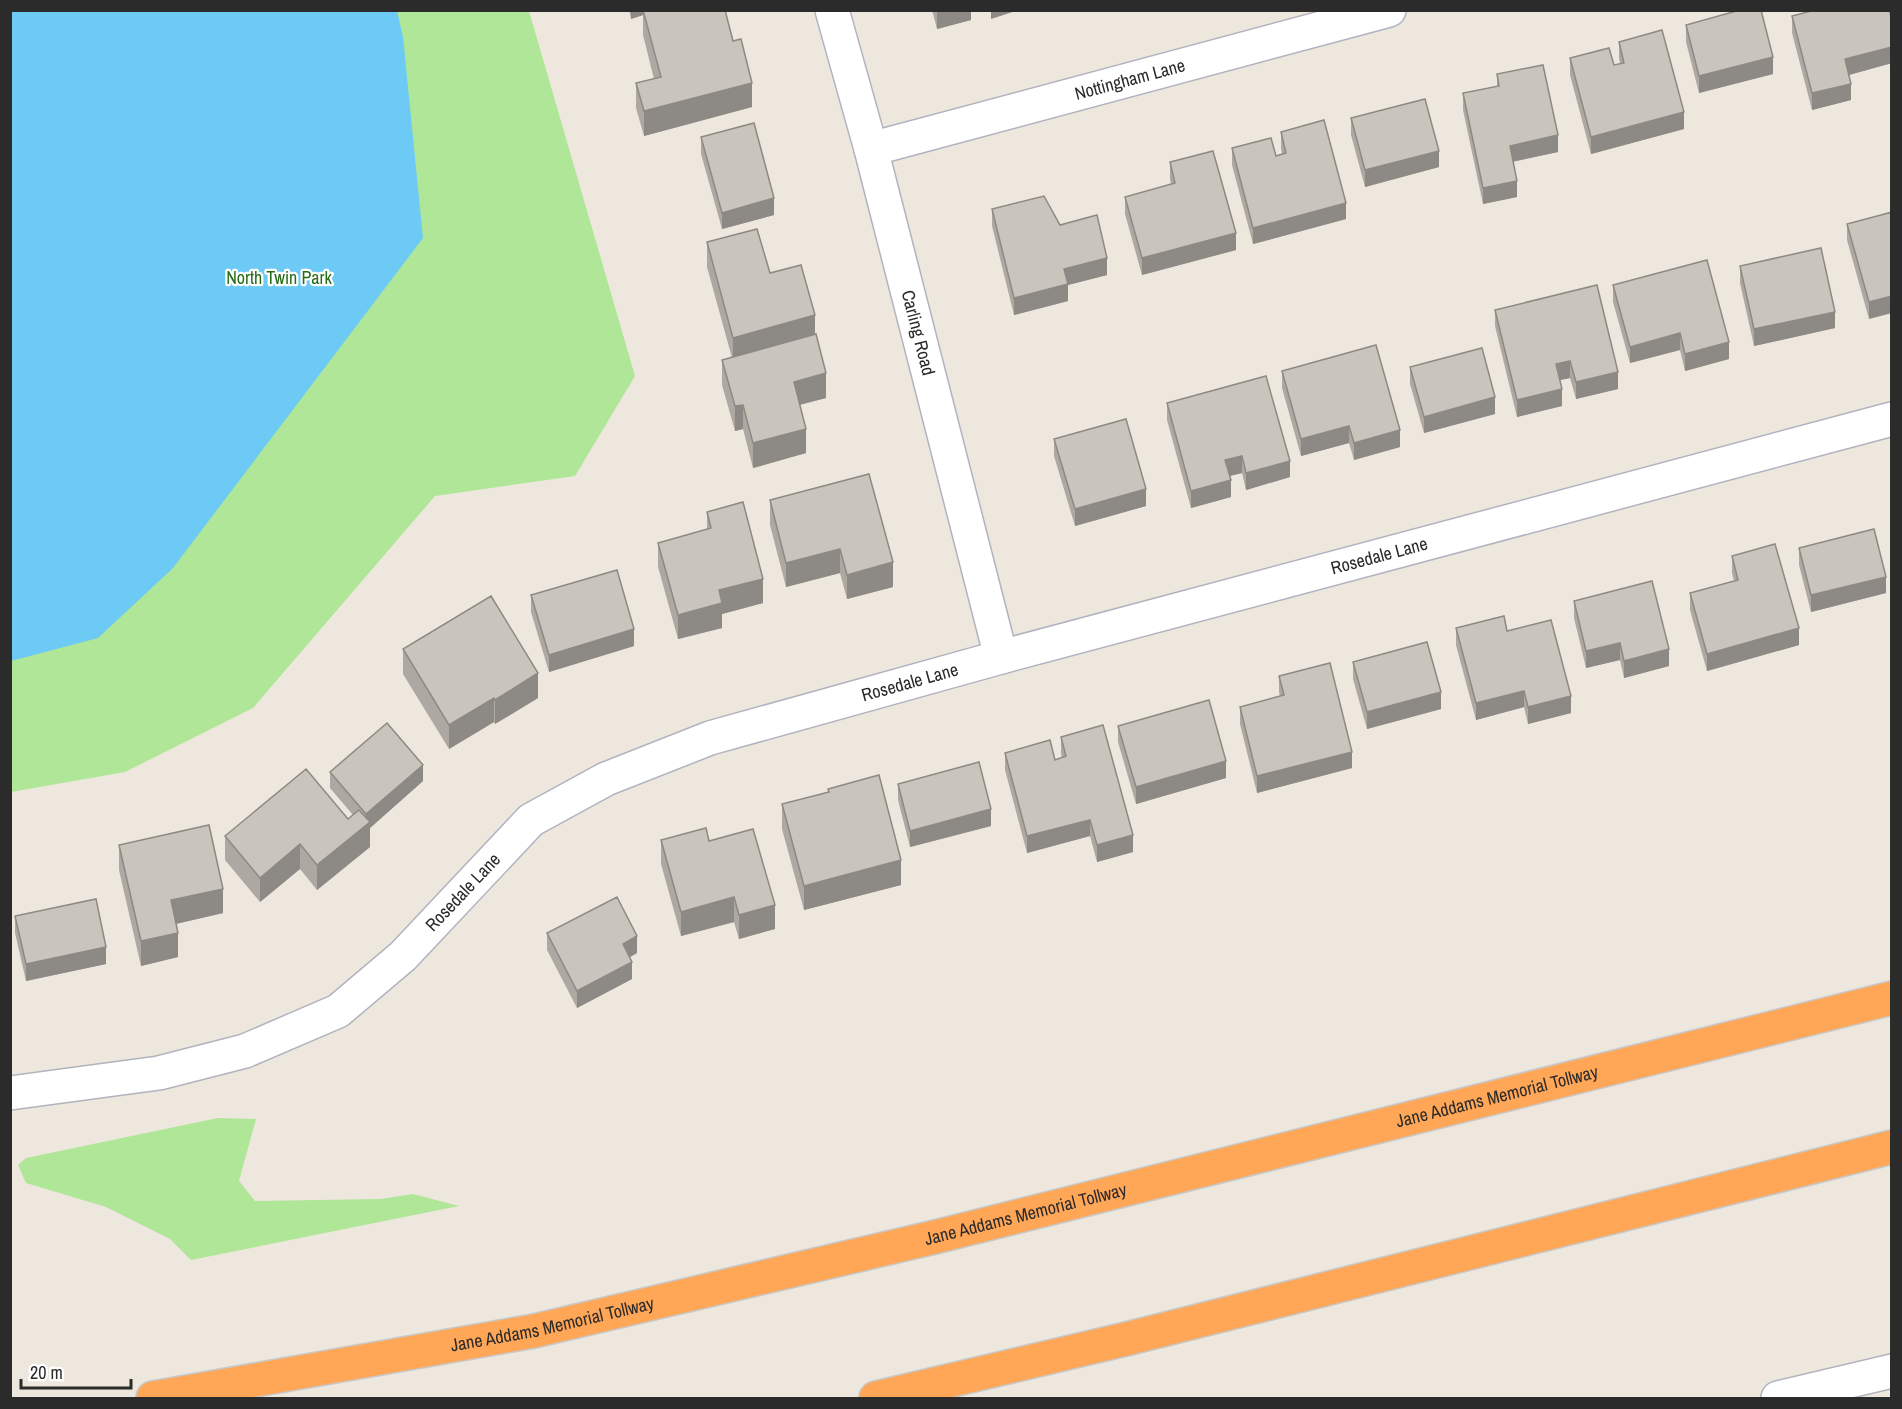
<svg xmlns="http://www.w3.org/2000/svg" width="1902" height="1409" font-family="'Archivo Narrow',sans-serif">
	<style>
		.green { fill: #afe697 }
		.water { fill: #6ccaf4 }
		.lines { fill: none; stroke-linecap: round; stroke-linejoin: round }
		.minor-casing { stroke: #b1b3bf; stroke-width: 36 }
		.tertiary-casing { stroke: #b1b3bf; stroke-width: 36 }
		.motorway-casing { stroke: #c8c8c8; stroke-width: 36 }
		.minor { stroke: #fff; stroke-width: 33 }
		.tertiary { stroke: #fff; stroke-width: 33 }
		.motorway { stroke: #ffa657; stroke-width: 33 }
		.wall { fill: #ada9a2 }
		.shaded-wall { fill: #8d8984 }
		.building { fill: #c9c4bc; stroke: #8d8984; stroke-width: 1.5 }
		.labels { text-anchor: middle; stroke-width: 4.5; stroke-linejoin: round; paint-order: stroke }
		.street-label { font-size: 18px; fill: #2b2b2b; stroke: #fff }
		.park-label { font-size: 18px; fill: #266c17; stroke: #fff }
	</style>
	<rect width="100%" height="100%" fill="#eee7dd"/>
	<path class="green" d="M11 11H529L635 376 575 476 435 496 253 708 125 772 11 792Z
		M218 1118 256 1119 239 1181 255 1201 381 1199 413 1194 459 1206 191 1260 170 1239 106 1207 26 1183 18 1165 26 1158Z"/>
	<path class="water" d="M11 10 397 11 403 37 423 238 173 568 98 638 11 661Z"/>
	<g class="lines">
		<g class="minor-casing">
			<g id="minor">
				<path id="s1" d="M832 10 871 149 1001 657"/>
				<path id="s2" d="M871 149 1389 10"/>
				<path id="s3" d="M10 1093 159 1073 245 1051 338 1011 403 956 531 820 606 779 710 738 1001 657 1892 419"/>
			</g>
		</g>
		<g class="tertiary-casing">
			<path id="tertiary" d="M1778 1398 1892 1371"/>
		</g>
		<g class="motorway-casing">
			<g id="motorway">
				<path id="s4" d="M153 1398 534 1331 935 1237 1892 998"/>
				<path d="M876 1398 1126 1339 1892 1147"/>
			</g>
		</g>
		<use href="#minor" class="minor"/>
		<use href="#tertiary" class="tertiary"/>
		<use href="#motorway" class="motorway"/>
	</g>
	<path class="wall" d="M629 10H725L752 107 644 136 636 108V83L654 79 643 35V15L631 19Z
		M932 10H971V20L937 29Z
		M1792 16 1892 20V63L1849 75 1851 100 1812 110 1792 33Z
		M1686 25 1773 74 1699 93 1686 42Z
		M1619 42 1684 129 1591 154 1570 75V58L1614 65 1620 64 1619 58Z
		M1497 74 1558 152 1513 162 1517 197 1483 204 1463 110V93L1497 86Z
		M1351 118 1439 167 1365 187 1351 135Z
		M1281 132 1346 219 1253 244 1232 165V148L1276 156 1282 154 1281 149Z
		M701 137 774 215 722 229 701 154Z
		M1170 162 1236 250 1142 275 1125 214V197L1171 184 1170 179Z
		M992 209 1060 225 1107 275 1068 285V301L1014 315 992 226Z
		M1892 212 1869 319 1847 240V224Z
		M707 242 770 273 815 335 826 398 800 405 806 453 753 468 743 429 735 431 722 385V360L732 358 707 267Z
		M1740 266 1835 328 1754 346 1740 283Z
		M1613 285 1729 359 1685 371 1680 350 1630 363 1613 302Z
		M1495 310 1618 389 1576 399 1570 378 1560 380 1562 406 1517 417 1495 326Z
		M1410 367 1495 414 1424 433 1410 384Z
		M1282 371 1400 447 1354 460 1349 443 1301 456 1282 388Z
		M1167 403 1290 477 1246 490 1242 473 1230 476 1231 497 1191 508 1167 420Z
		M1054 439 1146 506 1075 526 1054 456Z
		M770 500 893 587 847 599 840 573 786 587 770 525Z
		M707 512 763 603 722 614V628L678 639 658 567V543L707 530Z
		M1799 548 1886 593 1811 612 1799 565Z
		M1732 556 1799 645 1707 671 1690 610V593L1734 581 1732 573Z
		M531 595 634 646 549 672 531 612Z
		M1574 601 1669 666 1624 678 1620 660 1586 668 1574 618Z
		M1456 628 1507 631 1571 713 1528 724 1524 707 1476 720 1456 645Z
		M403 649 538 698 495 724 494 722 449 749 403 674Z
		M1353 662 1441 709 1367 729 1353 679Z
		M1279 676 1352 768 1257 793 1240 724V707L1280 697 1279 692Z
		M1118 726 1226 778 1136 804 1118 742Z
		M1061 737 1133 852 1097 862 1090 836 1027 853 1005 770V753L1055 760 1062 757 1061 754Z
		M330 772 423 781 370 828V847L317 890 300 869 260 902 225 860V836L348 819 353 815 330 788Z
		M898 784 991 826 910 847 898 800Z
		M828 789 901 885 804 910 782 829V804L828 792Z
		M661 840 709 841 775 929 739 939 734 922 681 936 661 864Z
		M119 845 223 913 176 924 178 957 141 966 119 870Z
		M15 916 106 964 26 981 15 933Z
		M547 933 637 953 630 957 632 979 577 1008 547 950Z"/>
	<path class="shaded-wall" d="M631 10H643V15L631 19Z
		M944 10H971V20L937 29V12Z
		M991 10H1019L991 19Z
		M1892 47V63L1845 76V59Z
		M1773 57V74L1699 93V76Z
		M752 83V107L644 136V111Z
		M1851 84V100L1812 110V93Z
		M1684 112V129L1591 154V137Z
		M1558 135V152L1510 162V146Z
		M1439 151V167L1365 187V170Z
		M1517 181V197L1483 204V188Z
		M774 198V215L722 229V213Z
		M1346 203V219L1253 244V228Z
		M1236 233V250L1142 275V258Z
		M1107 258V275L1068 285V301L1014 315V298L1064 269Z
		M1892 296V313L1869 319V302Z
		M1835 312V328L1754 346V329Z
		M815 315V340L733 362V338Z
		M1680 333V350L1630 363V347Z
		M1729 342V359L1685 371V354Z
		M1570 361V378L1556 381V364Z
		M1618 372V389L1576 399V382Z
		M826 373V398L794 406V382Z
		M1562 389V406L1517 417V400Z
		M1495 397V414L1424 433V417Z
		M743 405V429L735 431V406Z
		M1349 426V443L1301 456V439Z
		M806 429V453L753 468V443Z
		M1400 430V447L1354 460V443Z
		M1242 456V473L1225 477V460Z
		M1290 461V477L1246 490V473Z
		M1231 480V497L1191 508V491Z
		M1146 489V506L1075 526V509Z
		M840 549V573L786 587V563Z
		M893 562V587L847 599V575Z
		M1886 577V593L1811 612V595Z
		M763 579V603L722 614V628L678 639V615L719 590Z
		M1799 628V645L1707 671V654Z
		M634 629V646L549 672V655Z
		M1620 643V660L1586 668V651Z
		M1669 649V666L1624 678V661Z
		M538 673V698L495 724V700Z
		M1524 691V707L1476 720V703Z
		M1441 692V709L1367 729V712Z
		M1571 696V713L1528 724V707Z
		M494 698V722L449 749V725Z
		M1352 752V768L1257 793V776Z
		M1226 761V778L1136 804V787Z
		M423 765V781L370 828V847L317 890V865L366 825V814Z
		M991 809V826L910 847V831Z
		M1090 820V836L1027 853V836Z
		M1133 835V852L1097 862V845Z
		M300 844V869L260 902V878Z
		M901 860V885L804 910V886Z
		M223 889V913L171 925V900Z
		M734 897V922L681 936V912Z
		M775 905V929L739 939V915Z
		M178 933V957L141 966V941Z
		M637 936V953L623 961V944Z
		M106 947V964L26 981V964Z
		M632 962V979L577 1008V991Z"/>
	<path class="building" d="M643 10H725L733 41 741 39 752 83 644 111 636 83 661 77Z
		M1740 10H1761L1773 57 1699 76 1686 25Z
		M1815 10H1889L1892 20V47L1845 59 1851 84 1812 93 1792 16Z
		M1662 30 1684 112 1591 137 1570 58 1609 48 1614 65 1624 63 1619 42Z
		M1543 65 1558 135 1510 146 1517 181 1483 188 1463 93 1499 86 1497 74Z
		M1425 99 1439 151 1365 170 1351 118Z
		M1324 120 1346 203 1253 228 1232 148 1271 138 1276 156 1286 153 1281 132Z
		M754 123 774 198 722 213 701 137Z
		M1213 151 1236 233 1142 258 1125 197 1175 183 1170 162Z
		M1044 196 1060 225 1097 215 1107 258 1064 269 1068 284 1014 298 992 209Z
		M1892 212V296L1869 302 1847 224Z
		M757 229 770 273 801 265 815 315 733 338 707 242Z
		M1821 248 1835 312 1754 329 1740 266Z
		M1707 260 1729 342 1685 354 1680 333 1630 347 1613 285Z
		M1597 285 1618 372 1576 382 1570 361 1556 364 1562 389 1517 400 1495 310Z
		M816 334 826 373 794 382 806 429 753 443 743 405 735 406 722 360Z
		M1376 345 1400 430 1354 443 1349 426 1301 439 1282 371Z
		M1482 348 1495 397 1424 417 1410 367Z
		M1266 376 1290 461 1246 473 1242 456 1225 460 1231 480 1191 491 1167 403Z
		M1126 419 1146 489 1075 509 1054 439Z
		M869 474 893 562 847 575 840 549 786 563 770 500Z
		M743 502 763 579 719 590 722 603 678 615 658 543 711 528 707 512Z
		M1874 529 1886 577 1811 595 1799 548Z
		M1775 544 1799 628 1707 654 1690 593 1738 580 1732 556Z
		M617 570 634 629 549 655 531 595Z
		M1652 581 1669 649 1624 661 1620 643 1586 651 1574 601Z
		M491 596 538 673 495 700 494 698 449 725 403 649Z
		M1504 616 1507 631 1551 620 1571 696 1528 707 1524 691 1476 703 1456 628Z
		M1427 642 1441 692 1367 712 1353 662Z
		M1330 663 1352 752 1257 776 1240 707 1284 695 1279 676Z
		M1209 700 1226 761 1136 787 1118 726Z
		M387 723 423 765 366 814 330 772Z
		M1103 725 1133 835 1097 845 1090 820 1027 836 1005 753 1050 740 1055 760 1066 756 1061 737Z
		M979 762 991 809 910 831 898 784Z
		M306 769 348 819 359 810 370 822 317 865 300 844 260 878 225 836Z
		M879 775 901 860 804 886 782 804 829 792 828 789Z
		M209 825 223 889 171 900 178 933 141 941 119 845Z
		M706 828 709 841 753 829 775 905 739 915 734 897 681 912 661 840Z
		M617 897 637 936 623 944 632 962 577 991 547 933Z
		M96 899 106 947 26 964 15 916Z"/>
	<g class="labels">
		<g class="street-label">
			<text dy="6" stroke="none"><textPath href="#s2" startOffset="268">Nottingham Lane</textPath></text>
			<text dy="6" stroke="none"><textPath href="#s1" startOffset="334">Carling Road</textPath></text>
			<text dy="6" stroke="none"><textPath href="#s3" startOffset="1503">Rosedale Lane</textPath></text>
			<text dy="6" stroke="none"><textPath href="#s3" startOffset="1017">Rosedale Lane</textPath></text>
			<text dy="6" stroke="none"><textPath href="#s3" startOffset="513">Rosedale Lane</textPath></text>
			<text dy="6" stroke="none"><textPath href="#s4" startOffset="1378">Jane Addams Memorial Tollway</textPath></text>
			<text dy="6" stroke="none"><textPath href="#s4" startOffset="892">Jane Addams Memorial Tollway</textPath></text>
			<text dy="6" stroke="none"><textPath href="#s4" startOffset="406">Jane Addams Memorial Tollway</textPath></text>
		</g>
		<g class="park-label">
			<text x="279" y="284">North Twin Park</text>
		</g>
	</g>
	<rect width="1902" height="1409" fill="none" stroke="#2b2b2b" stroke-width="24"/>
	<path d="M21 1379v9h110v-9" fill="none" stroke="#2b2b2b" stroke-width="3"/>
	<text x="30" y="1379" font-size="18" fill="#2b2b2b" stroke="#ffffff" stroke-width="4.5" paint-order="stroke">20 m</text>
</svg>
